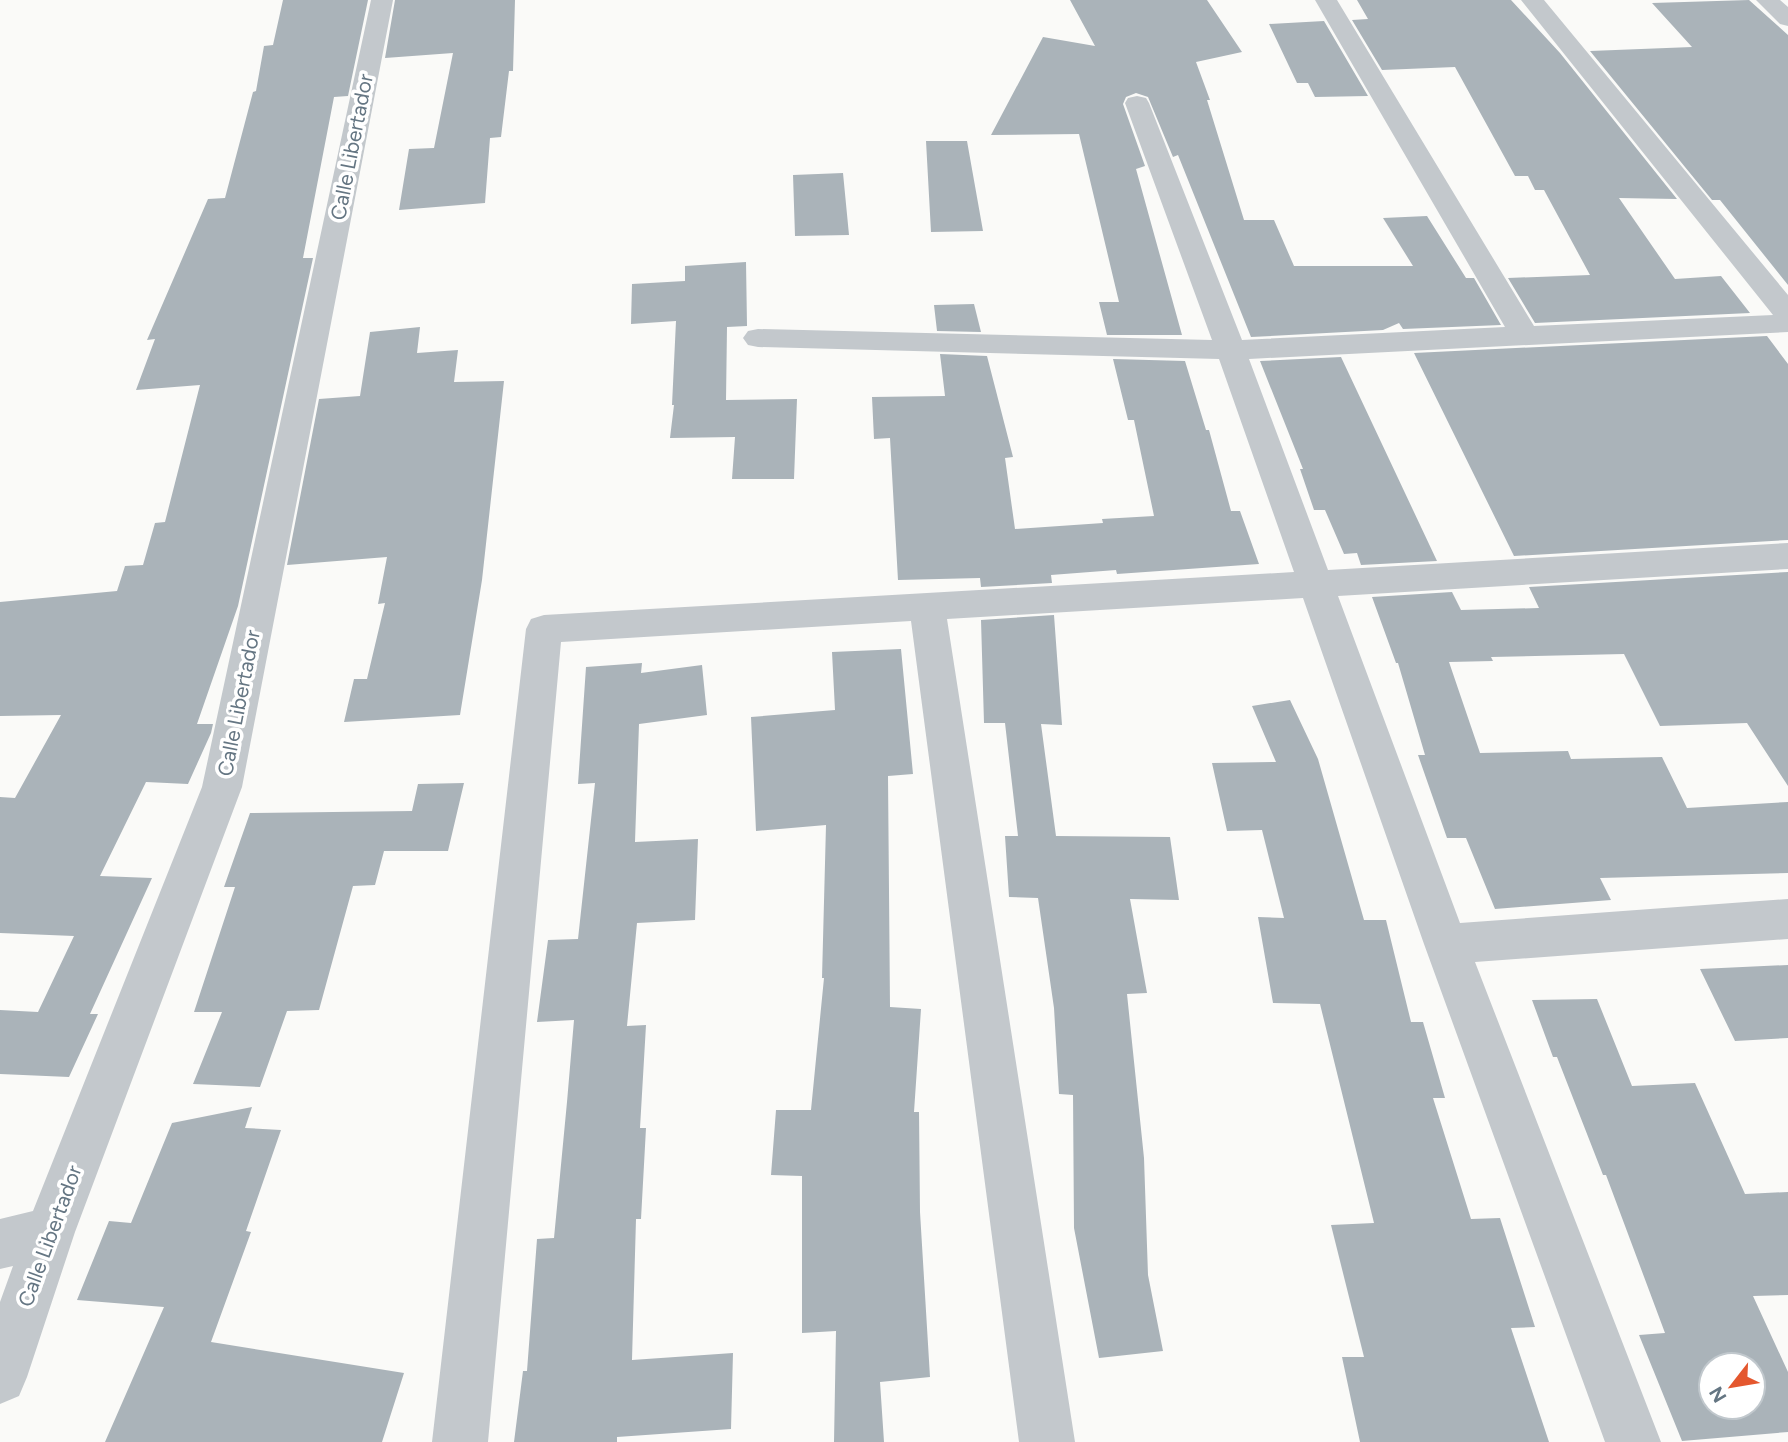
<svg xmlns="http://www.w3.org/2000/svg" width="1788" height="1442" font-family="Figtree,sans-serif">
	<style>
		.building { fill: #aab3b9; fill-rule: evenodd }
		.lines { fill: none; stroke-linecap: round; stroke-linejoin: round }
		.street { fill: #c3c8cc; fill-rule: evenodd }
		.labels { text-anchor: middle; stroke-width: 7; stroke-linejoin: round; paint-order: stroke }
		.street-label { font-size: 21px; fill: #657683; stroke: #fff }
	</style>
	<rect width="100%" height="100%" fill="#fafaf8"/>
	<path class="building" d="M283 0H368L348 96 334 97 303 258H313L238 606 197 724H213L211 733 188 784 146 782 100 876 152 878 90 1014H98L69 1077 0 1074V1010L38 1012 74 936 0 933V797L15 798 61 715 0 716V602L117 591 125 566 143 565 155 523 165 522 200 385 136 390 155 339 147 340 208 199 225 198 253 92 256 91 264 46 273 45Z
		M395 0H515L513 71H509L501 137 490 138 485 203 399 210 409 149 434 148 453 53 385 58Z
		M1070 0H1207L1242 52 1196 62 1210 100H1207L1244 220H1274L1294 266H1413L1383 218 1427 216 1466 278H1474L1501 325 1403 329 1399 323 1383 330 1251 337 1178 155 1173 157 1148 97 1136 93 1126 97 1123 104 1145 166 1136 169 1182 335H1107L1099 302H1119L1079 134 991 135 1043 37 1095 46Z
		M1357 0H1511L1560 53 1677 199 1619 198 1675 279 1721 276 1750 313 1535 323 1508 278 1590 275 1544 190H1535L1528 176H1515L1455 67 1382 70 1352 20 1368 19Z
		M1749 0 1788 35V285L1720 200H1712L1590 51 1692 47 1652 3Z
		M1324 21 1368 96 1315 97 1308 83H1297L1269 24Z
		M926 141H967L983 231 931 232Z
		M843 173 849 235 795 236 793 175Z
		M746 262 747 326 727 327 726 400 797 399 794 479H732L735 437 670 438 674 405H672L676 321 631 324 632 284 685 281V266Z
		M974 304 981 332 937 331 934 305Z
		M420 327 417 353 458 350 454 382 504 381 482 580 460 715 344 722 354 679H367L385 603 378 604 387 557 287 565 319 399 360 396 370 332Z
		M1767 336 1788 364V540L1514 556 1414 353Z
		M940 354 987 356 1013 457 1005 458 1015 529 1103 523 1102 519 1154 516 1134 420H1128L1113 359 1185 361 1206 430H1209L1231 511H1240L1259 564 1117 574 1116 570 1051 575 1052 583 981 587 980 578 898 580 890 438 874 439 872 397 945 396Z
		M1341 357 1437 561 1361 565 1357 553 1344 554 1325 510H1314L1300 469H1303L1260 361Z
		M1788 572V786L1747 723 1660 726 1624 654 1491 657 1493 661 1449 662 1480 753 1568 751 1571 759 1662 757 1687 808 1788 802V873L1600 878 1611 900 1495 909 1466 838H1447L1418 755H1425L1398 663H1396L1372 597 1452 592 1461 610 1539 608 1529 587Z
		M1054 615 1062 725 1041 724 1056 836 1170 837 1179 900 1130 899 1147 993 1127 994 1144 1158 1148 1275 1163 1351 1099 1358 1074 1228 1073 1095 1059 1094 1054 1008 1038 898 1009 897 1005 836H1018L1005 723H984L981 620Z
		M901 649 913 774 888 776 890 1007 921 1009 914 1112H919L920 1212 930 1377 880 1382 884 1442H834L836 1331 802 1333V1176L771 1175 776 1110H811L824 978H822L826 825 756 831 751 717 835 710 832 652Z
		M642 663 641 673 702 665 707 715 639 724 635 842 698 839 695 920 637 923 627 1026 646 1025 640 1128H646L641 1219H636L632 1360 733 1353 731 1429 617 1437V1442H514L523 1371H527L537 1239 554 1238 567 1102 574 1020 537 1022 548 940 578 939 595 783 578 784 586 667Z
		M1290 700 1318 759 1364 920H1386L1411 1022H1423L1445 1098H1433L1471 1219 1500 1218 1535 1327 1511 1328 1549 1442H1360L1342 1357H1364L1331 1225 1374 1223 1320 1004 1273 1003 1258 917 1284 918 1262 830 1227 831 1212 763 1276 762 1252 706Z
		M464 783 448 851H384L375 885 353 886 319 1010 287 1011 260 1087 193 1084 222 1012H194L235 887H224L250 813 412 811 418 784Z
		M1788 965V1038L1735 1041 1700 969Z
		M1597 999 1632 1086 1695 1083 1745 1194 1788 1192V1295L1753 1296 1788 1372V1432L1682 1441 1639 1335 1665 1333 1606 1175H1603L1557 1057H1553L1532 1000ZM1711 1365H1753V1407H1711Z
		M252 1107 245 1128 281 1130 246 1231 251 1232 211 1342 404 1373 382 1442H105L164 1307 77 1300 109 1221 131 1223 172 1123Z"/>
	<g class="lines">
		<path class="street" d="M371 0H393L242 787 75 1232 27 1377 19 1396 0 1404V1302L13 1266 0 1269V1219L33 1211 202 787Z
			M1315 0H1337L1534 326 1773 315 1521 0H1544L1788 295V332L1249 359 1328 570 1788 543V569L1338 596 1460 923 1788 899V939L1475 962 1661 1442H1605L1424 944 1303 598 947 619 1075 1442H1019L911 621 561 642 488 1442H432L526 629 531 619 544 615 1294 572 1219 359 758 347 748 345 743 338 748 331 758 329 1212 340 1125 103 1128 98 1137 96 1146 98 1149 103 1242 340 1505 327Z
			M1756 0H1780L1788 7V26L1780 24Z"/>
	</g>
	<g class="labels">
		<g class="street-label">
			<text transform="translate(352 147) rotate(-79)" y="7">Calle Libertador</text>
			<text transform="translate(239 703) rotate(-79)" y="7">Calle Libertador</text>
			<text transform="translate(50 1236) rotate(-70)" y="7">Calle Libertador</text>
		</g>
	</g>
	<g transform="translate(1732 1386) rotate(239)"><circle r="33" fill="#ffffff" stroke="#c1c8cd" stroke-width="2"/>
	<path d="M0-5L12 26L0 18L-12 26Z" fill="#e4572e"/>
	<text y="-10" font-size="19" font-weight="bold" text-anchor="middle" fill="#657683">N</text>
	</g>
</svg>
